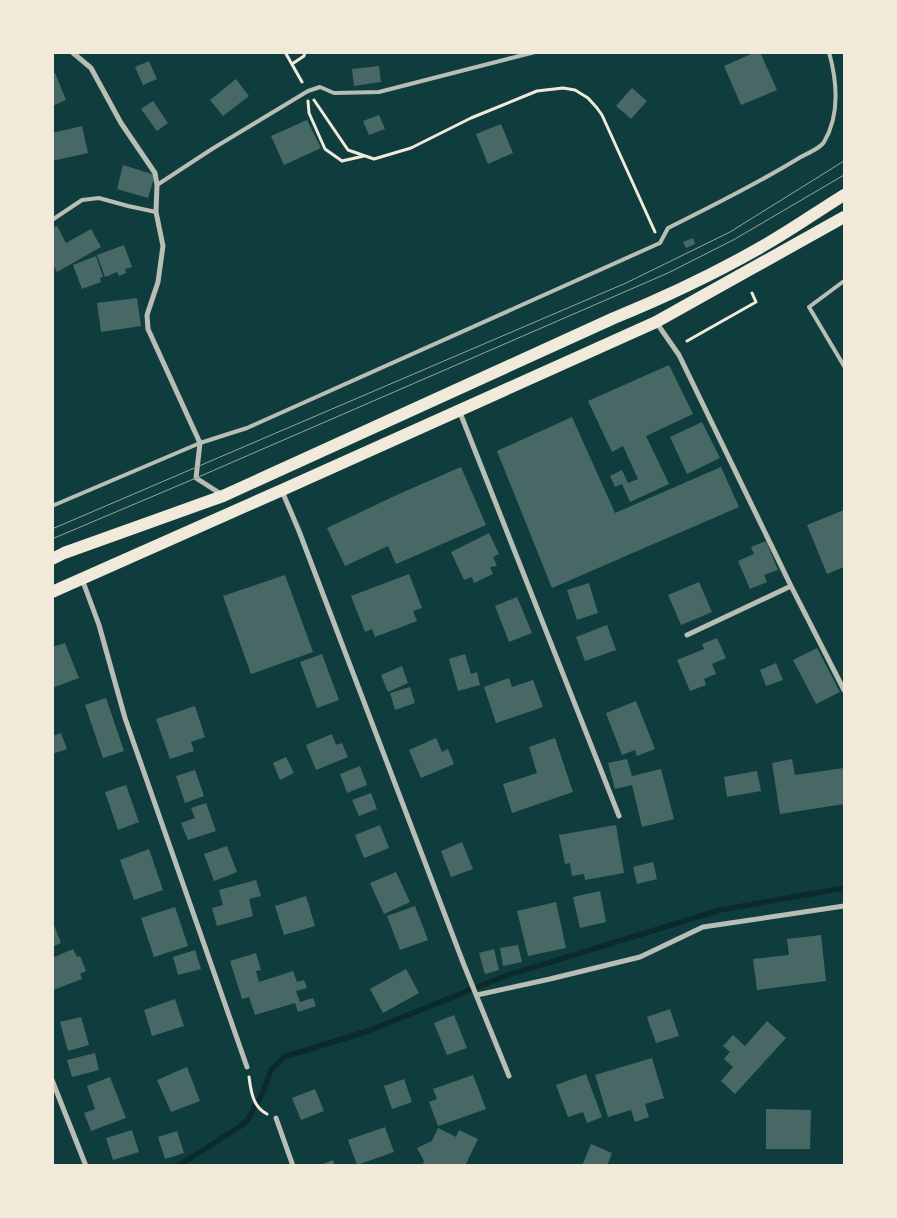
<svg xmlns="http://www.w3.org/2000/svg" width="897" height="1218" font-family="'Noto Sans',sans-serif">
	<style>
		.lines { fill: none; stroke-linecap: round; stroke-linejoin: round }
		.stream { stroke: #0a2a2b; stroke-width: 5.5 }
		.building { fill: #486865 }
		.path { stroke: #f1e9da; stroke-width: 3 }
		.service { stroke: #b8beb3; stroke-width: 4 }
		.minor { stroke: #b8beb3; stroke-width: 5 }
		.primary { stroke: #f1e9da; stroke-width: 12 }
		.tram { stroke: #97a49c; stroke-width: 1 }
	</style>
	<rect width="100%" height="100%" fill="#0f3d3e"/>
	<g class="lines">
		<path class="stream" d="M178 1166 241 1126 248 1119 263 1092 271 1070 284 1057 365 1032 505 976 720 910 844 888"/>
	</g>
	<path class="building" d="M756 52H760L777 90 741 105 724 66Z
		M149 61 157 79 143 85 135 67Z
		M379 66 381 82 354 86 352 69Z
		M55 73 66 100 52 106V74Z
		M236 79 249 96 223 116 210 100Z
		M632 88 647 101 631 119 616 106Z
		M153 101 168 123 157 131 141 109Z
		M379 115 385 129 369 135 363 121Z
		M307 120 321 148 284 165 271 136Z
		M501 124 513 153 488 164 476 134Z
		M82 126 88 153 52 161V133Z
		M123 165 155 175 148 198 117 189Z
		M57 226 66 243 91 229 101 247 57 272 52 263V228Z
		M693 238 695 244 686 248 683 242Z
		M124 245 132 267 125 269 126 273 119 276 117 272 105 277 97 255Z
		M96 256 103 277 100 278 101 282 82 289 73 265Z
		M137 298 141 326 101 332 97 303Z
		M669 365 693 414 646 436 669 484 630 502 622 484 615 487 610 476 622 470 628 483 638 479 623 446 612 452 588 401Z
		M572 417 615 513 721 467 739 507 552 588 497 451Z
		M702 422 720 458 687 474 670 437Z
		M461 467 486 525 396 564 388 546 345 566 327 528 401 493Z
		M844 510V567L827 574 807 525Z
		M489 533 499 554 493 557 497 566 490 567 493 574 474 583 472 577 464 580 451 552Z
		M766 541 778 570 764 575 767 582 750 589 738 561 754 554 751 547Z
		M409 574 422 608 413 611 417 621 375 637 372 629 365 632 351 596Z
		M285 575 313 652 251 674 223 596Z
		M699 582 712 612 681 625 668 595Z
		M589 583 598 613 577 620 567 590Z
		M517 597 532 633 509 642 495 606Z
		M607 625 616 650 585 661 576 637Z
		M717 638 726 658 712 664 716 674 704 679 706 685 690 691 677 660 704 649 702 644Z
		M65 643 79 678 52 688V647Z
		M817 648 840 692 816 704 793 660Z
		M322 654 339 700 317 708 300 662Z
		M465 654 471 674 477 672 480 685 458 691 449 659Z
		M776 663 783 680 766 686 760 670Z
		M402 666 408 683 388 692 381 675Z
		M509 678 512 687 533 680 543 707 496 723 484 687Z
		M410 687 415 703 395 710 390 693Z
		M106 698 124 751 103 758 85 705Z
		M636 701 655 749 637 756 635 750 622 755 606 713Z
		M195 706 205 737 191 742 194 751 170 759 156 719Z
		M61 733 67 749 52 754V736Z
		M332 734 336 745 342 743 348 757 316 770 306 745Z
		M436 738 442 752 448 749 454 764 421 778 409 750Z
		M555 738 573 792 512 813 503 784 537 773 529 747Z
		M286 757 294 773 280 780 273 763Z
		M627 759 632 776 661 769 674 819 642 827 632 785 615 789 608 763Z
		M792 759 795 775 844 768V804L780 814 772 763Z
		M360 766 367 785 347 793 340 774Z
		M195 770 204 796 185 803 176 776Z
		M757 771 761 791 727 797 724 777Z
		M126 785 139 822 118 830 105 792Z
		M371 793 377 809 359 816 352 800Z
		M206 803 216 831 188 840 181 823 195 818 191 808Z
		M380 825 389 848 364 858 355 835Z
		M616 825 624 873 585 880 584 874 572 876 570 863 565 864 559 835Z
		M462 842 473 869 451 877 441 851Z
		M227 846 237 872 214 881 204 854Z
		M149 849 163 890 134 900 120 860Z
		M653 862 657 879 637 884 633 867Z
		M396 872 410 902 384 914 370 883Z
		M256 880 261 896 249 899 253 916 217 926 212 908 223 905 219 890Z
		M600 891 606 922 580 928 573 897Z
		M306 896 315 926 284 935 275 906Z
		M556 902 566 948 528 956 517 911Z
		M415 906 428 940 400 950 387 916Z
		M175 907 188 946 154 957 141 918Z
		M52 920 61 943 52 947Z
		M821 935 826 981 757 990 753 959 789 955 787 939Z
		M518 945 522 962 503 966 500 948Z
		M73 949 77 957 80 956 86 971 80 974 82 979 53 990 52 958Z
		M494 949 499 970 485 974 479 953Z
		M195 950 201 969 178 975 173 957Z
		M256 953 261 970 256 971 259 982 293 971 297 982 304 980 307 988 296 991 300 1002 313 998 316 1006 298 1012 295 1003 255 1015 249 997 242 999 230 961Z
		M406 969 419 993 383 1013 370 989Z
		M175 999 184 1026 152 1036 144 1010Z
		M670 1009 679 1036 656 1043 647 1017Z
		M454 1015 467 1048 447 1055 434 1023Z
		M81 1017 89 1045 68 1051 60 1022Z
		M767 1021 786 1038 735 1094 721 1081 733 1067 724 1059 730 1052 723 1046 733 1035 745 1046Z
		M95 1053 99 1070 72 1077 67 1060Z
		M652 1058 664 1098 645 1104 649 1117 635 1122 631 1110 608 1117 595 1075Z
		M187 1067 200 1101 171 1112 157 1080Z
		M586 1074 602 1117 587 1123 583 1112 568 1117 556 1085Z
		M473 1075 486 1109 438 1126 429 1102 437 1099 433 1089Z
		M110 1077 126 1118 91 1131 84 1113 95 1109 87 1086Z
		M404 1079 412 1102 392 1109 384 1086Z
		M315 1089 324 1111 301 1120 292 1098Z
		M766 1109 811 1110 810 1149H766Z
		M385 1127 394 1152 357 1165 348 1140Z
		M438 1128 456 1137 459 1130 478 1139 465 1166H422L424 1161 417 1148 432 1141Z
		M132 1130 139 1152 113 1160 106 1138Z
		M177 1131 184 1153 165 1159 158 1137Z
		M591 1144 612 1153 607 1166H582Z
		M333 1160 335 1166H320V1165Z"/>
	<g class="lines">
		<path class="path" d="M285 52 302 82
			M292 64 304 56 305 52
			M314 100 348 150 374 159 411 148 471 118 537 91 563 88 575 90 588 98 597 108 602 115 655 232
			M308 101 309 113 325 149 342 161 364 156
			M687 341 756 302 752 293
			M249 1077C251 1092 253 1107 267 1114"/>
		<path class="service" d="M157 185 212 149 308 91 320 87 334 93 379 92 535 52
			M52 220 82 200 99 198 128 206 156 212
			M844 281 809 307 844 366
			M52 506 200 443 247 428 660 243 668 228C712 206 757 184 799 158 806 154 821 148 824 142 840 115 837 81 829 52"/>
		<path class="minor" d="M72 52 91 68 121 123 155 173 157 185 156 212 163 246 158 282 147 315 148 329 200 443 196 478 221 494
			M656 322 679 355 791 586 844 690
			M459 410 619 816
			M282 491 299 531 464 965 509 1076
			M82 579 99 625 125 718 247 1067
			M687 635 791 586
			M477 995 550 979 640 957 703 927 844 906
			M52 1080 86 1166
			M276 1118 293 1166"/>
		<path class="primary" d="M52 559 64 553 223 496 614 318C663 298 710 276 756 250 787 233 815 213 844 195
			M52 592 282 490 656 322 844 217"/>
		<path class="tram" d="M52 529 626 283 730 232 844 161
			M52 539 196 478 668 273 735 239 844 175"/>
	</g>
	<rect width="897" height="1218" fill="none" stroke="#f1e9da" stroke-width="108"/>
</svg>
